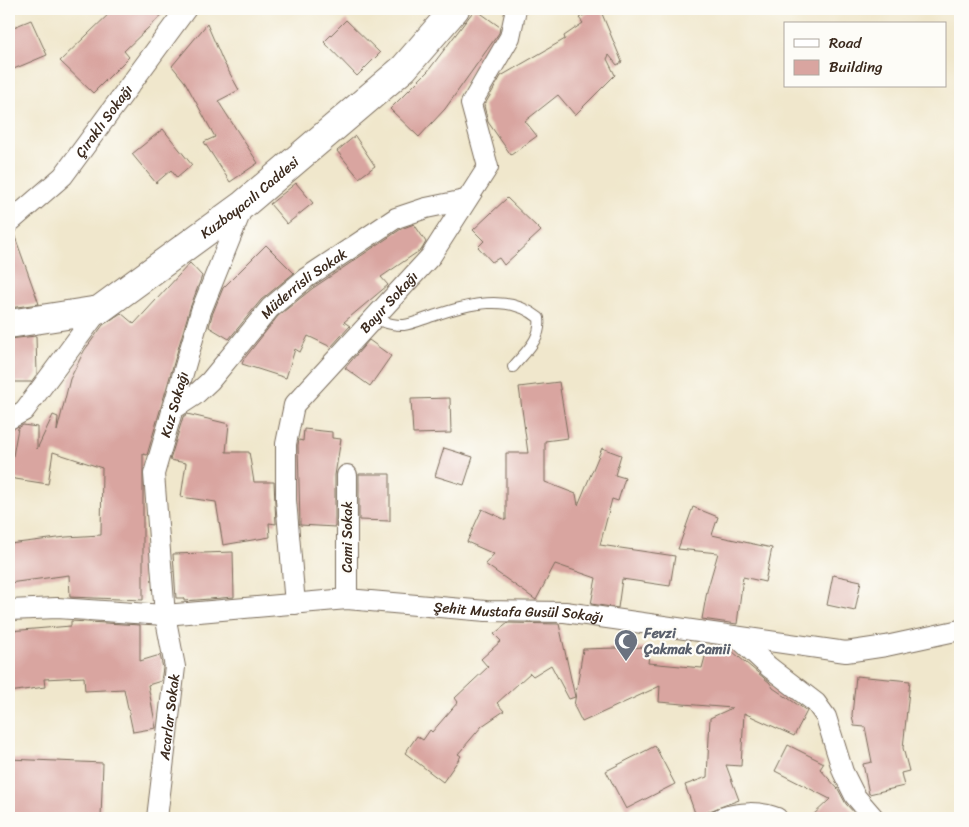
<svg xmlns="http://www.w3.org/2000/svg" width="969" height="827" font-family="Sriracha,sans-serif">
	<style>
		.building { fill: #d9a5a0 }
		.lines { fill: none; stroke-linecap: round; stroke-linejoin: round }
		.lane-casing { stroke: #7a6c5b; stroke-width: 12 }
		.street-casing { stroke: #7a6c5b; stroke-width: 22 }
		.secondary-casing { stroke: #7a6c5b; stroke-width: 30 }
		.lane { stroke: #fff; stroke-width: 10 }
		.street { stroke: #fff; stroke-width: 20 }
		.secondary { stroke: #fff; stroke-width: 28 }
		.labels { text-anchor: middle; stroke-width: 4.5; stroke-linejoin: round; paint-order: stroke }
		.street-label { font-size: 14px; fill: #3b2a1e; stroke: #fdfcf7 }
		.worship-label { font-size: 14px; font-weight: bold; fill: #5b616d; stroke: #fdfcf7; text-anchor: start }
	</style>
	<rect width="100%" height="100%" fill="#fdfcf7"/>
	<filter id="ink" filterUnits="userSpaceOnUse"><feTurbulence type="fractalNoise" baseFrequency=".02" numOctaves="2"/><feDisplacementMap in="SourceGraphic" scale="10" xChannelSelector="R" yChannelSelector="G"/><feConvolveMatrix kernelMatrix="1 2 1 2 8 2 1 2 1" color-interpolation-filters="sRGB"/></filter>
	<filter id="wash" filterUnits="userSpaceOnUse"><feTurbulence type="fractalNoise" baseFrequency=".0096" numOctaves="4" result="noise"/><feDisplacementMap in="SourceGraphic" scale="20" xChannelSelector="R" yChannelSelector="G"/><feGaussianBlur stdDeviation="1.12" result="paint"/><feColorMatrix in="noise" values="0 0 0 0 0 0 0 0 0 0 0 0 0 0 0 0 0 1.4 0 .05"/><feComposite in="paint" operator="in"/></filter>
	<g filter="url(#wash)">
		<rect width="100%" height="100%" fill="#f0e7cc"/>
		<g id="blocks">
			<path class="building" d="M114 9H168L124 51 129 57 93 93 60 61Z
				M475 9 500 27 499 33 445 109 419 137 390 109 428 71Z
				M594 9H600L622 62 617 65 609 55 607 59 615 75 575 115 558 95 525 121 537 136 511 155 488 122 484 106 501 76 565 39 564 36 583 23 579 18Z
				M31 20 47 55 9 71V29Z
				M346 20 380 53 357 76 324 42Z
				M207 24 223 61 239 90 218 101 258 163 230 182 204 142 215 137 185 82 172 66Z
				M163 129 192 165 177 178 171 170 156 183 132 154Z
				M355 136 375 166 359 178 337 151Z
				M296 183 313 203 287 224 270 204Z
				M507 198 541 231 504 265 499 258 492 262 478 247 484 241 473 230Z
				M414 224 426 242 422 249 381 277 388 285 344 322 350 326 331 347 308 336 300 352 295 349 286 378 242 364 244 359 278 316 313 288 401 229Z
				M14 234 39 304 9 308V235Z
				M266 245 294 273 261 300 229 339 209 327 212 315 223 288Z
				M190 263 202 276 190 308 147 455 143 454V600L70 597 69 575 9 583V544L66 537 101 535 102 468 53 452 48 484 9 478 18 428 23 425 37 427V449L53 415 58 417 57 431 70 379 84 351 103 325 121 313 134 324Z
				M36 336 37 374 31 382H9V339Z
				M369 340 391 356 370 386 345 368Z
				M559 382 568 438 545 441V482L576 494 578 505 602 448 621 455 615 475 625 478 618 501 612 499 600 545 675 556 670 586 622 579 618 608 591 604 596 578 555 564 536 600 485 564 494 554 467 542 482 509 506 520V453H528L519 387Z
				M450 398 451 433 413 434 411 399Z
				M187 414 229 424 226 452H249L254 482H274L276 524 269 523 270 537 223 545 216 502 181 497 186 463 170 460 183 417Z
				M304 429 332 432V438L341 439 335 475V527L300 525 298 445 299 440 303 441Z
				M444 448 473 457 464 485 435 476Z
				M359 474H390V521L359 520Z
				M693 507 718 517 712 535 772 548 765 582 743 577 737 624 702 619 707 591 718 553 678 549Z
				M233 552 234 597 184 601V598H176L173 554Z
				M833 575 861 581 855 611 827 605Z
				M71 621 140 625V661L160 655 163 668 161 681 148 685 156 728 133 732 124 689 85 691 84 677 44 679 45 687 9 692V631L71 626Z
				M508 623 559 624 575 697 569 699 551 665 533 676 530 673 497 703 504 711 482 726 458 754 461 756 443 782 405 753 417 736 423 740 430 730 432 732 458 702 455 698 488 667 481 659 501 641 494 634Z
				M716 645 731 648 733 652 770 683 773 688 807 711 794 736 744 713 741 766 726 765 739 800 696 816 685 785 707 777 710 718 732 708 659 702 660 686 582 722 574 706 583 649 650 647 648 663 702 668 708 646Z
				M856 676 910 681 903 748 909 771 901 773 904 786 869 794 863 764 872 762 865 727 854 726 852 715Z
				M788 745 824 763 820 769 838 789 846 804 859 818H810L830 799 775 771Z
				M655 746 675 784 626 809 606 771Z
				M9 759 103 763 101 818H9Z"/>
		</g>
	</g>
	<g filter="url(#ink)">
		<use href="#blocks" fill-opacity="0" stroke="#7a6c5b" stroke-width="1"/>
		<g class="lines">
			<g class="lane-casing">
				<path id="lane" d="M374 319C384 322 393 326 404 325 413 324 423 319 433 316 468 304 508 293 539 318 542 339 526 351 513 367"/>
			</g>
			<g class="street-casing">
				<g id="street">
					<path id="s1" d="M9 223 63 176 186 9"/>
					<path id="s2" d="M172 410 195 395 210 381 270 308 306 278 396 218 426 208 465 200"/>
					<path d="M9 419 24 411 99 310"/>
					<path d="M347 599V475"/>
					<path id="s3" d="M295 604 286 500V444L294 405 431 256 488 167 471 104 510 37 516 9"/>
					<path id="s4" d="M9 610 57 608 165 615 347 599 486 611 565 612 846 652 886 646 960 630"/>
					<path d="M737 637 769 667 816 703 826 717 843 772 855 796 874 818"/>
					<path id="s5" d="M157 818 175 667 165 615 154 474 201 311 244 204"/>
					<path d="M721 818C739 812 760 811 777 818"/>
				</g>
			</g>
			<g class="secondary-casing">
				<g id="secondary">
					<path id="s6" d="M9 324 99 310 244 204 404 68 455 9"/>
				</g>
			</g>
			<use href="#lane" class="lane"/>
			<use href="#street" class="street"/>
			<use href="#secondary" class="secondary"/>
		</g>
	</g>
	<defs>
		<g id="mosque-pin" transform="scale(1.25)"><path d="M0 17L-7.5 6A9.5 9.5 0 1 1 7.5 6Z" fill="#6b7280" stroke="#fdfcf7"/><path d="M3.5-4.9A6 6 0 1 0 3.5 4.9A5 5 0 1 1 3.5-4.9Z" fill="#fff"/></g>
	</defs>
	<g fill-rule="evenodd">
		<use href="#mosque-pin" x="626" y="641"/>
	</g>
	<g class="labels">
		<g class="street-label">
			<text dy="5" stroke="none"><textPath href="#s1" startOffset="140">Çıraklı Sokağı</textPath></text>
			<text dy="5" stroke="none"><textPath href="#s6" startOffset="279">Kuzboyacılı Caddesi</textPath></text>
			<text dy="5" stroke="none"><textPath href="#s2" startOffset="184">Müderrisli Sokak</textPath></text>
			<text dy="5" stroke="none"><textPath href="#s3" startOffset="340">Bayır Sokağı</textPath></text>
			<text dy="5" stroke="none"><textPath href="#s5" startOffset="419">Kuz Sokağı</textPath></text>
			<text transform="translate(347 537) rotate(-90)" y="5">Cami Sokak</text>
			<text dy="5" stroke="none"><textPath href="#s4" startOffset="511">Şehit Mustafa Gusül Sokağı</textPath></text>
			<text dy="5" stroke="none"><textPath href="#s5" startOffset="102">Acarlar Sokak</textPath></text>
		</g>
		<g class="worship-label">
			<text x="644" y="638">Fevzi<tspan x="644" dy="16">Çakmak Camii</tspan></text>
		</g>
	</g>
	<rect width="969" height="827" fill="none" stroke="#fdfcf7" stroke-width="30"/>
	<rect x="784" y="22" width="162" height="65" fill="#fdfcf7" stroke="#afa8a0"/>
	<rect x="794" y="39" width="25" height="8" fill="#ffffff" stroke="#afa8a0"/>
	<text x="829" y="48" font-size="15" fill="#3b2a1e">Road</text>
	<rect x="794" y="60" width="25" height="15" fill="#d9a5a0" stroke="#afa8a0"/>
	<text x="829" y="72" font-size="15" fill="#3b2a1e">Building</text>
</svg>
